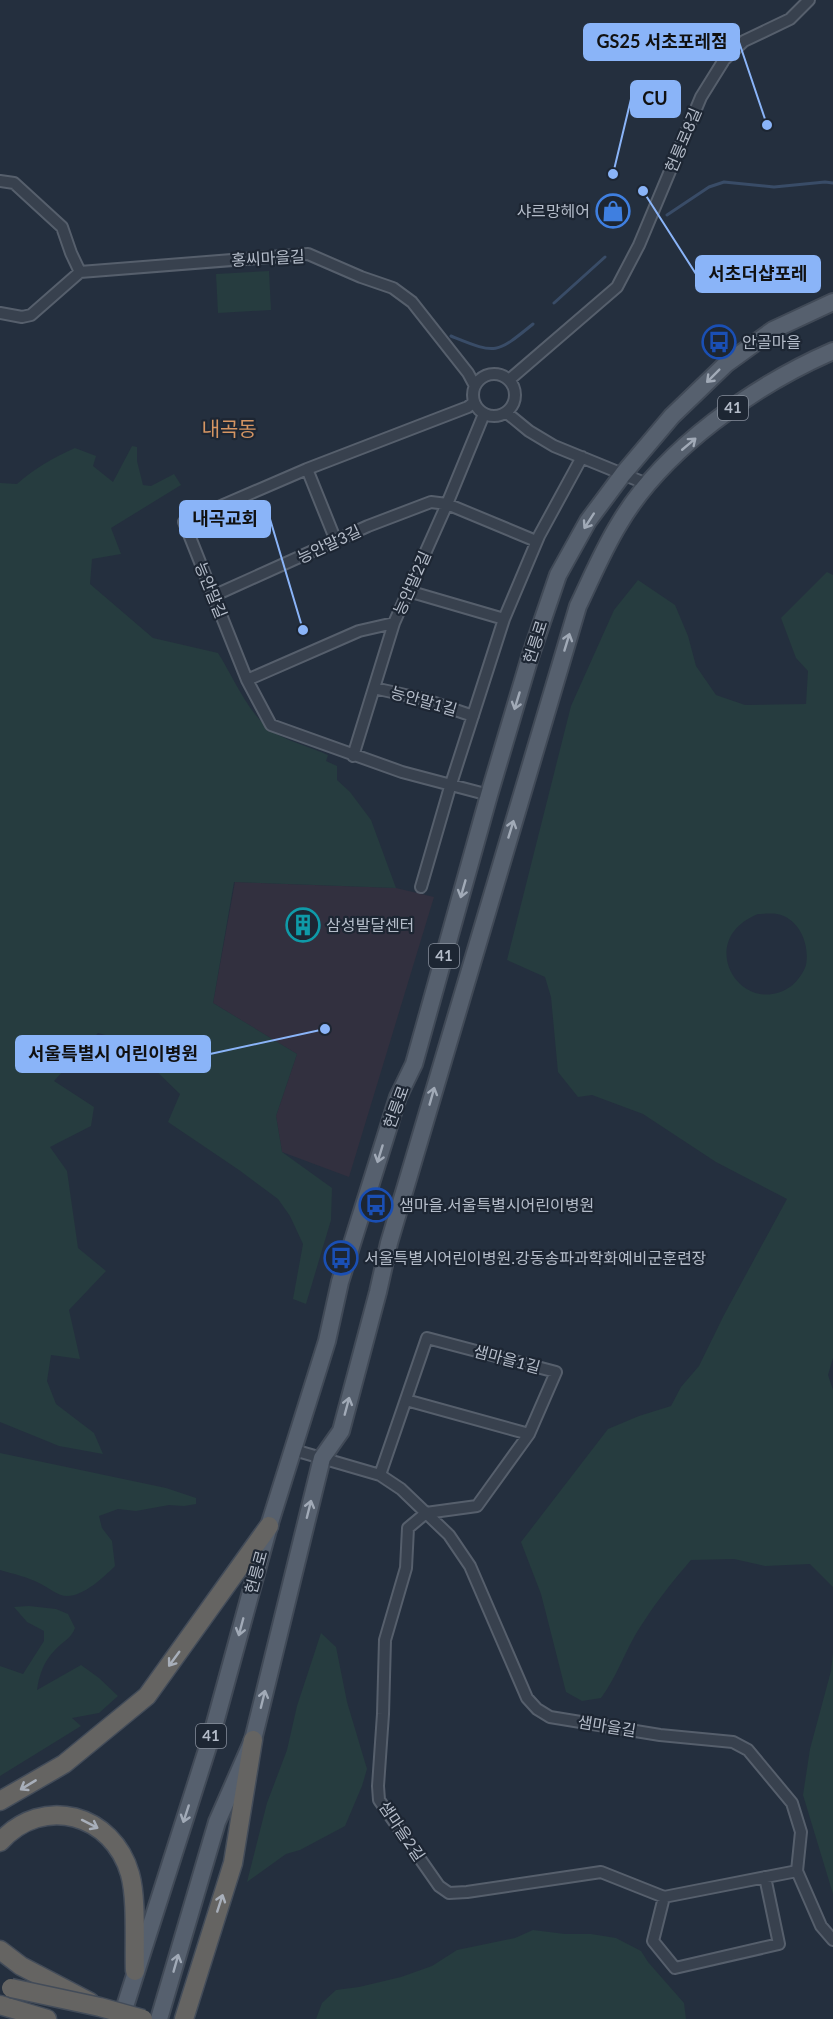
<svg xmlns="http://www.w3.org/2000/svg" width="833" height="2019" font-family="Lato,'Noto Sans KR',sans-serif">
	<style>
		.medical { fill: #32303f }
		.green { fill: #263c3f; fill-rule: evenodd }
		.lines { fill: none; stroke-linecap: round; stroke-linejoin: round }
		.stream { stroke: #394c67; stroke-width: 3 }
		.minor-casing { stroke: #565f6c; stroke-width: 14 }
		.primary-casing { stroke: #414a57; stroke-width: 20 }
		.trunk-casing { stroke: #434c59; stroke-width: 21 }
		.minor { stroke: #38414e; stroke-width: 10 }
		.primary { stroke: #56606e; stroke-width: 16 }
		.trunk { stroke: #656462; stroke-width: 18 }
		.trunk-bridge-casing { stroke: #434c59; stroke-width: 21; stroke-linecap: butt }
		.trunk-bridge { stroke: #656462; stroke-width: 18 }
		.oneway { stroke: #a1aab7 }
		.oneway2 { stroke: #a8afba }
		.labels { text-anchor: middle; stroke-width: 4.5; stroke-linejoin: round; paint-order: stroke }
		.shield { fill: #1d2633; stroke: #878f9c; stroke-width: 1.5 }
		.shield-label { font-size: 15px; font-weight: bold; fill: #b4bcc9 }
		.street-label { font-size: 16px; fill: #b4bcc9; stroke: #1d2633 }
		.poi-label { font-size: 16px; fill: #b4bcc9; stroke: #1d2633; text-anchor: start }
		.quarter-label { font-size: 20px; fill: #d59563; stroke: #1d2633 }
		.leader { fill: none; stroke: #8ab4f8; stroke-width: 2 }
		.callout-dot { fill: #8ab4f8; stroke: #1d2633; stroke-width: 2 }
		.callout { fill: #8ab4f8; stroke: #8ab4f8; stroke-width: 2 }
		.callout-label { font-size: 18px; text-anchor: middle; font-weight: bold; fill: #111 }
	</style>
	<rect width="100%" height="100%" fill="#242f3e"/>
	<path class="medical" d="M235 882 396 888 434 897 349 1177 282 1152 276 1116 297 1054 213 1003Z"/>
	<path class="green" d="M269 271 271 310 218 313 216 274Z
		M132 446 137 447V461L143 485 151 486 174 474 181 485 111 528 121 554 92 559 90 584 153 638 218 653C234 678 248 714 272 731 284 740 313 748 328 755L326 761 337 766V780L350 792 371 820 396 888 234 882 213 1003 297 1054 276 1116 282 1152 332 1188 331 1220 306 1304 293 1299 303 1244 290 1216 278 1199 239 1170 168 1122 180 1094 124 1040 98 1033 54 1081 94 1107 91 1126 50 1147 67 1171 78 1248 106 1271 69 1310 80 1359 51 1355 47 1381 56 1404 94 1433 103 1454 59 1446 0 1422V483L17 484C35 468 53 458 75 448L96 456 93 466 113 482Z
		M827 572 833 575V1358L828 1375 833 1390V1587L810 1564 765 1566 734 1559 691 1560C671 1583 653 1606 637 1632 624 1654 616 1678 601 1698L582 1701 566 1692 541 1594 521 1542 608 1429 639 1416 671 1406 681 1387 699 1366 724 1315 787 1199 716 1162 643 1114 592 1095 578 1097 558 1072 551 997 545 977 507 960 571 706 614 610 638 580 675 605 688 636 696 666 716 695 745 705 806 704 808 671 796 658 781 618ZM758 914C764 914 771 913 777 914 799 918 810 944 806 965 804 972 797 982 790 987 741 1019 693 940 758 914Z
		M0 1453 166 1488 196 1498V1504L184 1506 169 1505 136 1511 118 1509 99 1516 102 1528 112 1541 115 1566C104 1577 84 1596 67 1596 58 1596 49 1588 41 1584 28 1577 14 1574 0 1570Z
		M29 1606 56 1609 68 1614 75 1628C71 1639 63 1641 55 1650 44 1661 39 1675 37 1690L81 1665 99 1678 118 1696 99 1713 72 1718 81 1726 0 1776V1666L23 1674 44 1641V1631L27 1622 14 1607Z
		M321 1633 336 1647 347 1702 367 1769 362 1786 345 1826 300 1850 286 1854 247 1882 267 1803 287 1750 297 1706Z
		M833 1652V1894L803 1795 810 1749 831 1671Z
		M533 1930 565 1934H591L616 1938 641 1951 648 1962 684 2003 686 2019H316L322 2003 336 1990 359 1987 401 1977 432 1966 457 1950 515 1938Z"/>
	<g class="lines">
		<path class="stream" d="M667 215 709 187 724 182 774 187 825 182 833 183
			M554 303 605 257
			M451 336C496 354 495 355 533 324"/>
		<g class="minor-casing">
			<path id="minor" d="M0 181 14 183 62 227 71 253 80 272 308 254 361 277 393 288 412 302 468 373 475 386
				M0 313 22 317 31 315 80 272
				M473 395a21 21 0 1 1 42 0a21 21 0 1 1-42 0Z
				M509 380 617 287 639 245 701 97 724 60 744 41 790 19 809 0
				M474 402 468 407 307 469 184 522 247 680 271 725 402 772 489 795
				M507 413 529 431 554 446 647 484
				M307 469 336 541
				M408 591 504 619
				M213 596 368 526 431 502 447 504 536 541
				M247 680 359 631 394 623
				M374 688 423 699 473 716
				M353 756 394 623 447 504 484 414
				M421 887 450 787 504 619 539 536 582 457
				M406 1400 529 1434
				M294 1450 380 1475 401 1489 449 1535 470 1566 527 1698 537 1709 550 1717 660 1735 733 1742 748 1750 792 1803 801 1832 797 1871 821 1926 833 1940
				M380 1475 427 1338 556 1372 529 1434 477 1506 426 1513 408 1528 406 1568 385 1640 383 1714 378 1786 379 1800 439 1886 449 1893 467 1892 601 1872 664 1897 797 1871
				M664 1897 653 1941 675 1968 779 1944 765 1877"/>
		</g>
		<g class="primary-casing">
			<path id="primary" d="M121 2019 212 1734 269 1526 327 1341 340 1282 398 1097 414 1064 489 795 530 657 558 575 588 521 623 474 672 416 726 364 773 330 833 302
				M159 2019 217 1822 253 1740 322 1458 341 1431 378 1292 389 1243 578 606C591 579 603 550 619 524 663 449 755 385 833 351"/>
		</g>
		<g class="trunk-casing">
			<path id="trunk" d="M0 1801 64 1764 147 1696 269 1526
				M0 1842C43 1794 113 1814 130 1874 137 1899 134 1944 135 1971
				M0 1950 21 1966 90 2002
				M0 2005 47 2019
				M184 2019 233 1863 253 1740"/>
		</g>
		<use href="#minor" class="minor"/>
		<use href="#primary" class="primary"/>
		<use href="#trunk" class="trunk"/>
		<g class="trunk-bridge-casing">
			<path id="trunk-bridge" d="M11 1988 100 2007 143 2019"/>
		</g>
		<use href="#trunk-bridge" class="trunk-bridge"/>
	</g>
	<defs><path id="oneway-shaft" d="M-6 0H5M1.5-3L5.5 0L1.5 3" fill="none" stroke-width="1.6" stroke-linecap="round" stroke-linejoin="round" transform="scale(1.5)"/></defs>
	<g class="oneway">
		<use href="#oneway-shaft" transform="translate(713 376) rotate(135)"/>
		<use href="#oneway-shaft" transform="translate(689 444) rotate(-40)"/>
		<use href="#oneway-shaft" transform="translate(589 521) rotate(123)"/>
		<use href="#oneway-shaft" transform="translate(567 642) rotate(-73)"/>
		<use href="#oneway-shaft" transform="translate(517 701) rotate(107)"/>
		<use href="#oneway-shaft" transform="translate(511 829) rotate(-73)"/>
		<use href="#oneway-shaft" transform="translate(463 889) rotate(106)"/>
		<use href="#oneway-shaft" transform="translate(432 1096) rotate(-74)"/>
		<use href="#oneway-shaft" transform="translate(380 1154) rotate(107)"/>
		<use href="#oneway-shaft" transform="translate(347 1406) rotate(-75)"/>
		<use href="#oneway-shaft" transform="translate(309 1509) rotate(-76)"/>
		<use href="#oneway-shaft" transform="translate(241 1627) rotate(105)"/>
		<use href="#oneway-shaft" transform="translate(263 1699) rotate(-76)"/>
		<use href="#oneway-shaft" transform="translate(186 1814) rotate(108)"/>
		<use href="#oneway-shaft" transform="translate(176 1963) rotate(-74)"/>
	</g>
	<g class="oneway2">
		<use href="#oneway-shaft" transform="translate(174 1659) rotate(126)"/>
		<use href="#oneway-shaft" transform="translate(28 1785) rotate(149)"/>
		<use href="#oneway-shaft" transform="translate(90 1824) rotate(27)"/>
		<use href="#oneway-shaft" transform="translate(220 1903) rotate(-72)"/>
	</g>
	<defs>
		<g id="shop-ring" transform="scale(1.725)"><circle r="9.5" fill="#1d2633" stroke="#3f7fe0" stroke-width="1.5"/><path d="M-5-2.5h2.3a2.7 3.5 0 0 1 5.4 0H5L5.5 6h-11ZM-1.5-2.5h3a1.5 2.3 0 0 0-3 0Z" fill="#3f7fe0"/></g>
		<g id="bus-ring" transform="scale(1.725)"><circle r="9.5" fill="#1d2633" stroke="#1a4fb4" stroke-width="1.5"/><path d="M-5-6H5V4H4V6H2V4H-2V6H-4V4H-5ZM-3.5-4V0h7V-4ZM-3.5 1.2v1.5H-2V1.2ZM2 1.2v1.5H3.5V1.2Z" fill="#1a4fb4"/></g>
		<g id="building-ring" transform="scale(1.725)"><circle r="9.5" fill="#1d2633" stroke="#0f9aa8" stroke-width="1.5"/><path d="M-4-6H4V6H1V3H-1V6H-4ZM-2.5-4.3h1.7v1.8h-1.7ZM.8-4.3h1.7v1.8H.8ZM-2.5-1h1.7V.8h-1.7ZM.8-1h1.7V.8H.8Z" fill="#0f9aa8"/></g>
	</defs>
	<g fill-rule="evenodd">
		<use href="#shop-ring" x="613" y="211"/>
		<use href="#bus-ring" x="719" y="342"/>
		<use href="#building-ring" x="303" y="925"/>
		<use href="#bus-ring" x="376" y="1205"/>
		<use href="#bus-ring" x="341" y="1258"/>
	</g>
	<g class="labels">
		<g class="shield">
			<rect x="718" y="396" width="30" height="24" rx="4.5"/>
			<rect x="429" y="944" width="30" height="24" rx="4.5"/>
			<rect x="196" y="1724" width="30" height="24" rx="4.5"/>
		</g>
		<g class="shield-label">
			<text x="733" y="413">41</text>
			<text x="444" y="961">41</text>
			<text x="211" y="1741">41</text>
		</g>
		<g class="street-label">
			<text transform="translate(683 140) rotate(-67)" y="6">헌릉로8길</text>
			<text transform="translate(268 258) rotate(-3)" y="6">홍씨마을길</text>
			<text transform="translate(329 544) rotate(-25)" y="6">능안말3길</text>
			<text transform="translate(412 583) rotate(-66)" y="6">능안말2길</text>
			<text transform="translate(211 590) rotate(68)" y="6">능안말길</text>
			<text transform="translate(535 642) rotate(-72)" y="6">헌릉로</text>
			<text transform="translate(424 701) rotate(16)" y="6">능안말1길</text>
			<text transform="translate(396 1107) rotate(-70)" y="6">헌릉로</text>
			<text transform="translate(507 1359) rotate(15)" y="6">샘마을1길</text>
			<text transform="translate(256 1572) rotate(-75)" y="6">헌릉로</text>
			<text transform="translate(607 1726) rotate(9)" y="6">샘마을길</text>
			<text transform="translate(402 1831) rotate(56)" y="6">샘마을2길</text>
		</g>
		<g class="poi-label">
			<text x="590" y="217" text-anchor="end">샤르망헤어</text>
			<text x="742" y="348">안골마을</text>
			<text x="326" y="931">삼성발달센터</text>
			<text x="399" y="1211">샘마을.서울특별시어린이병원</text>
			<text x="364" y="1264">서울특별시어린이병원.강동송파과학화예비군훈련장</text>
		</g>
		<g class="quarter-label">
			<text x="229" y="436">내곡동</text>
		</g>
	</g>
	<path class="leader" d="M767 125L739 42M613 174L631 99M643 191L696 274M303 630L270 519M325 1029L210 1054"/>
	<g class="callout-dot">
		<circle cx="767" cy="125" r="6"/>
		<circle cx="613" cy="174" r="6"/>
		<circle cx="643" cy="191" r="6"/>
		<circle cx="303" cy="630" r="6"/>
		<circle cx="325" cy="1029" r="6"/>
	</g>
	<g class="callout">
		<rect x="584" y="24" width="155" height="36" rx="6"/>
		<rect x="631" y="81" width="49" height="36" rx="6"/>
		<rect x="696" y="256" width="124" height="36" rx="6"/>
		<rect x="180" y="501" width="90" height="36" rx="6"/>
		<rect x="16" y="1036" width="194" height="36" rx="6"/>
	</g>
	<g class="callout-label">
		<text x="662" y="48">GS25 서초포레점</text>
		<text x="655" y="105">CU</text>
		<text x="758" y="280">서초더샵포레</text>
		<text x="225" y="525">내곡교회</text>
		<text x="113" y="1060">서울특별시 어린이병원</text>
	</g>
</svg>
